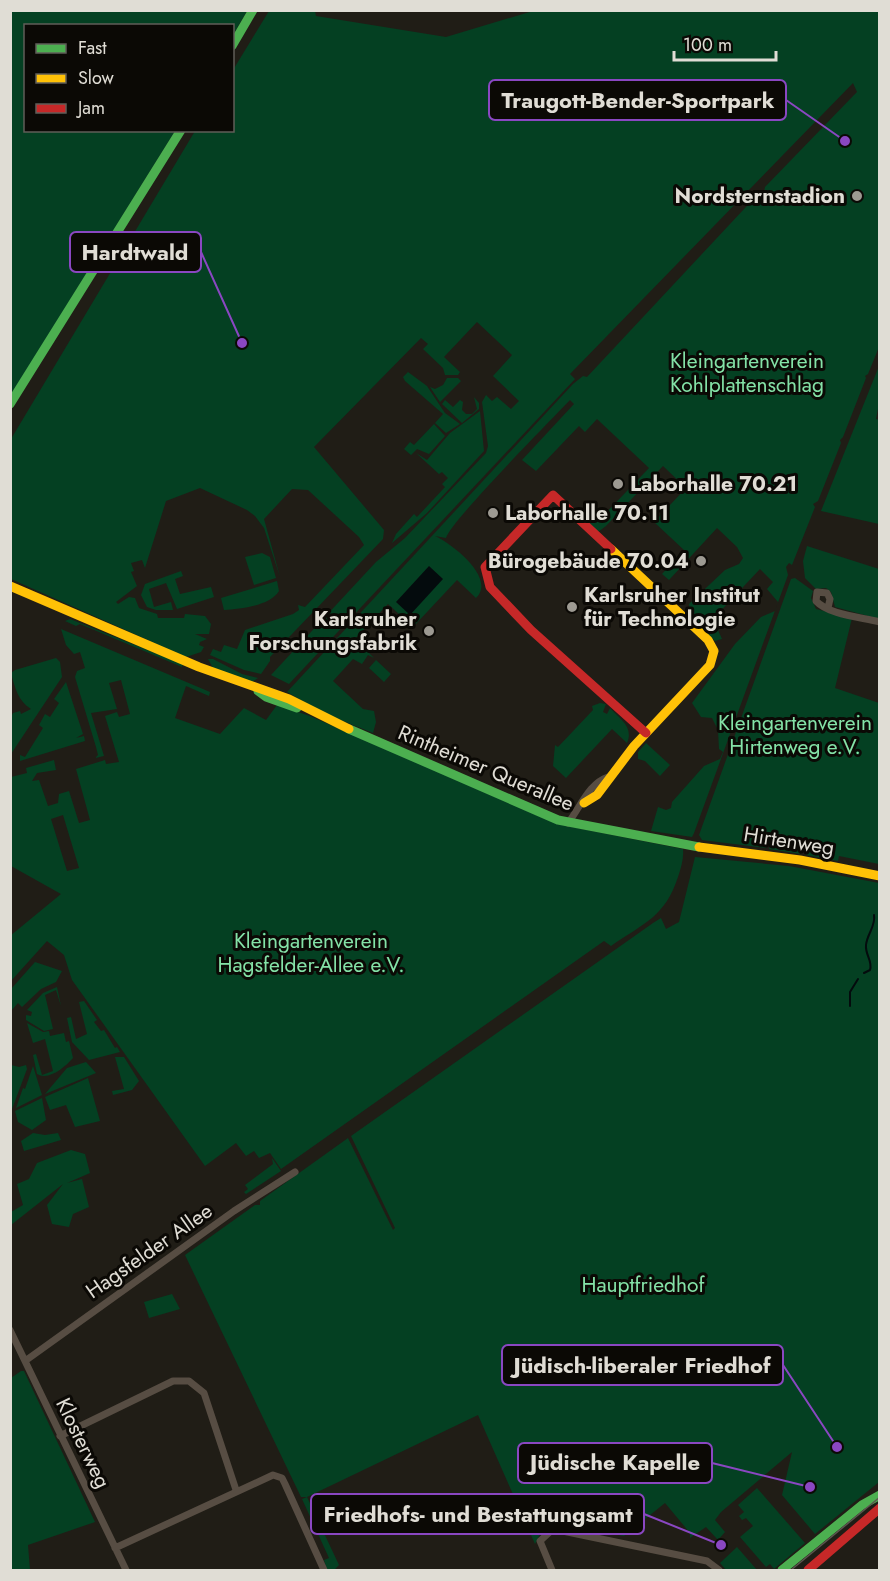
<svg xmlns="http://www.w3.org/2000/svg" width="890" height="1581" font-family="Jost,sans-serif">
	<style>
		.green { fill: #044022; fill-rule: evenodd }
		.water { fill: #040b0d }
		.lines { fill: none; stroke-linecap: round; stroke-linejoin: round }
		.stream { stroke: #040b0d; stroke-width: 2 }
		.street { stroke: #574d43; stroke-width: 7 }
		.fast { stroke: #4caf50; stroke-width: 9 }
		.slow { stroke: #ffc107; stroke-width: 9 }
		.jam { stroke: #c62828; stroke-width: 9 }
		.tram { stroke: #5c564e; stroke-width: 1.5 }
		.poi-dot { fill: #9d9a92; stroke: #0b0905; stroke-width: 2 }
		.labels { text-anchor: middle; stroke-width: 6; stroke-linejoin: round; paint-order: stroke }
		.poi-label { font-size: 21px; font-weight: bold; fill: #e0ddd5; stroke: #0b0905; text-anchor: end }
		.park-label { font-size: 21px; fill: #84e2a7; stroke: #0b0905 }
		.street-label { font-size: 21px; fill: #e0ddd5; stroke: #0b0905 }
		.leader { fill: none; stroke: #8a47c2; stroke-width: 2 }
		.callout-dot { fill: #8a47c2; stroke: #0b0905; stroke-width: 2 }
		.callout { fill: #0b0905; stroke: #8a47c2; stroke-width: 2 }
		.callout-label { font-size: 22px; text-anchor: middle; font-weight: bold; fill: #e0ddd5 }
	</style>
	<rect width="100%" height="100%" fill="#201d16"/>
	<path class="green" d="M11 11H247L233 35 232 26H26V130L175 131 11 395Z
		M269 11H315L316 16 446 37 533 11H879V347L868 374 865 376 866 378 843 437 840 440 841 443 818 501 813 504 815 507 792 565 789 563 786 567 788 575 694 833 692 837 651 831 658 807 666 810 671 808 672 802 704 766 720 759 723 752 719 749 718 730 712 718 701 717 692 703 735 644 761 617 775 611 778 602 767 589 773 582 760 569 713 619 720 626 718 630 722 639 715 641 691 618 689 604 725 570 739 564 743 558 737 547 717 528 669 580 662 574 684 550 654 522 686 488 663 466 606 526 598 532 589 523 599 513 603 516 649 468 597 419 585 432 579 426 536 471 522 460 574 404 570 400C551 420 450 522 446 538L435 536C451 543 497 578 476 598L457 580 413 627 388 604 355 639 374 658 368 655 362 664 353 659 333 681 363 709 374 711 376 722 373 733 323 713 287 692 573 384 583 376 587 377 759 193 764 192 765 187 854 95 857 92 853 83 570 374 575 379 289 684 271 675 376 562 405 538 486 453 488 446 482 402 486 395 492 401 497 397 511 409 519 401 493 376 512 355 477 322 444 357 460 372 458 375H445L443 368 423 349 428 344 421 338 314 447 384 530 383 539 270 657V661L261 674 244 670 210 655 213 649 221 652 224 645 237 649 245 630 293 614 299 610 298 605 305 607 364 545 359 537 308 490 292 489 264 519 280 577 264 528 255 516 247 510 200 488 166 501 145 568 142 560 131 563 134 571 131 572 137 586 116 602 118 604 129 597 135 598 139 608 157 614 158 618H184L185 614 205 616 211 624 209 634H195L207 639 200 642 199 645 204 647 201 652 186 657 11 579V439L195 131 232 130 233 70Z
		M879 366V404L876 419 880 420 879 524 821 511Z
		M408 372 427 386 445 413 460 424 446 433 435 423 443 414 405 381 403 377Z
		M447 378H458L461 381 440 402 430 387 435 389 443 385Z
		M474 397 479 403V409L462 423 442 404 445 400 453 407 460 400 463 402 462 410 466 414H472L477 409Z
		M480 411 484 451 427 513 392 543 396 534 414 514 417 517 445 487 442 484 448 478 442 472 439 474 416 453 427 460 450 433Z
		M434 424 445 436 429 454 417 449 411 455 404 449 410 442 414 445Z
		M807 546 879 569V619L835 607 831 592 826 588 816 589 805 578 803 561Z
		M262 553 270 557 276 578 254 585 245 557Z
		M181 571 183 576 175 579 180 594 211 587 214 597 177 609 166 583 149 589 154 607 171 602 173 610H156L147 607 141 595 145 584Z
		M795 578 813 591 811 598 816 609 852 618 835 688 879 703V864L839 856 838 861 806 855 807 851 803 850 800 854 769 849 770 846 767 845 766 848 702 840 699 835 791 579Z
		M277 581 279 591C270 606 240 609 224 610L221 598Z
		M70 619 183 664 182 667 80 624 76 626 65 621Z
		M61 629 210 692 209 696 186 686 175 718 220 734 244 708 266 720 277 705 310 716 557 824 683 849C684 858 681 868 678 877 665 917 644 923 611 946L604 941 281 1169 270 1153 259 1158 254 1151 246 1156 236 1143 205 1166 72 980 64 955 47 941 11 981 10 936 61 894 11 866V777L27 773 26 768 54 760 56 770 37 773 32 781 39 780 48 806 58 803 59 794 69 791 79 823 90 820 76 769 105 760 106 764 119 762 105 716 117 712 119 717 130 714 121 680 109 683 117 709 91 713 104 756 95 758 98 755 96 747 75 677 77 671 85 668 80 652 74 654 66 645ZM63 815 79 868 67 871 51 819Z
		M56 658 60 662 62 677 11 754V717L13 713 20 711 21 714 31 709C18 701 15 688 11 673L15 670Z
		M208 659H213L242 674 258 678 252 682 213 668Z
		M376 660 391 674 384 682 369 668Z
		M66 682 83 734 76 738 84 736 85 741 20 761V755L25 757 43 728 39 725 45 714 50 717 59 703 54 699Z
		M600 703 606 704 603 712 607 714 610 708C620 719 634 727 627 743L612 729 566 778 553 766 555 745 558 747 593 710 592 706Z
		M646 743 670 765 660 776 645 761 638 759V752Z
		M695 857 789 866 879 883V1482L815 1534 782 1495 792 1452 721 1512 715 1520 725 1532 718 1540 706 1527 690 1538V1533L665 1503 624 1536 553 1523 542 1530 535 1544 478 1415 307 1497 339 1565 334 1570H327L324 1560 329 1558 302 1499 307 1497H301L185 1255 255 1205H260V1201L348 1138 393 1230 395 1228 351 1136 653 923 661 918 666 929 679 922Z
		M35 962 62 971 56 982 41 989 22 1007 18 1003 11 1011V989Z
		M57 987 61 1006 56 990 45 995 53 1029 44 1031 26 1020V1015L31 1016 32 1012 27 1010 43 993Z
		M84 1001 97 1020 94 1022 101 1031 104 1030 115 1048 117 1047 120 1052 89 1060 72 1042 67 1018 71 1017 76 1039 87 1034 79 1002Z
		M27 1023 43 1032 49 1031 50 1036 64 1033 66 1042 69 1041 73 1058C65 1067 49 1081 37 1074L33 1055 36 1054 42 1075 53 1071 45 1039 33 1043Z
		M115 1057H124L139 1081 132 1090 113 1095 112 1091 124 1089Z
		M86 1062 96 1073 45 1094 67 1068Z
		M11 1065 19 1067 26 1065 27 1069 12 1109Z
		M33 1066 42 1095 16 1108 23 1088 25 1089Z
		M88 1078 100 1121 75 1127 66 1105 50 1110 45 1097Z
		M42 1098 46 1120 32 1130 18 1122 15 1111Z
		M33 1133 45 1135 58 1133 61 1140 24 1151 21 1141Z
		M71 1150 85 1154 90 1173 67 1183 82 1179 89 1207 73 1214 69 1227 52 1224 47 1205 63 1184 11 1225V1212L23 1205 17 1184 29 1179 37 1163Z
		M272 1158 281 1171 246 1194 244 1192 248 1189 245 1185 273 1164Z
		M172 1294 180 1309 149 1318 144 1302Z
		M21 1371H24L95 1522 28 1545 30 1570H11V1378Z
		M757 1488 805 1543 774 1569 770 1564 766 1567 740 1537 753 1526 746 1518 742 1520 739 1516 744 1512 738 1505Z
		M737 1547 757 1570H726L720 1563Z"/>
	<path class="water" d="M429 566 443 579 410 615 396 602Z"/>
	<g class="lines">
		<path class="stream" d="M864 973 870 970C873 961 865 955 866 945 867 934 876 926 874 915
			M850 1006V992L858 979"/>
		<path class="street" d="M828 608 830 599 827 593 817 592 816 601C829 615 861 617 880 622
			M568 823C580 808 589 783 608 777
			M10 1330 126 1570
			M25 1361 234 1211 295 1172
			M60 1436 173 1381H189L204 1393 236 1490
			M115 1548 273 1475 282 1478 285 1484 324 1570
			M552 1570 540 1541 553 1529 707 1561 719 1570"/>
		<path class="fast" d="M232 46 253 10
			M10 404 181 130
			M258 691 266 697 297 708
			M349 729 558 820 699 847
			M782 1570 862 1505 880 1495"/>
		<path class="slow" d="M10 586 199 667 289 699 349 729
			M584 803 597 795 634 746 710 665 714 651 708 640 611 549
			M699 847 800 860 880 876"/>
		<path class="jam" d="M611 549 553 495 485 567 490 587 531 630 646 733
			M808 1570 880 1508"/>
		<path class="tram" d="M791 1570 880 1497"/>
	</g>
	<g class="poi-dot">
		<circle cx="857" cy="196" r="6"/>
		<circle cx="618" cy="484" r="6"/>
		<circle cx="493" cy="513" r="6"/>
		<circle cx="701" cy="561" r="6"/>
		<circle cx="572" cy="607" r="6"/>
		<circle cx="429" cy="631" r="6"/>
	</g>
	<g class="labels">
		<g class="poi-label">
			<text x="845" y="203">Nordsternstadion</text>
			<text x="630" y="491" text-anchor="start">Laborhalle 70.21</text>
			<text x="505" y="520" text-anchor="start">Laborhalle 70.11</text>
			<text x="689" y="568">Bürogebäude 70.04</text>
			<text x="584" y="602" text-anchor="start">Karlsruher Institut<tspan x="584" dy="24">für Technologie</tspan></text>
			<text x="417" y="626">Karlsruher<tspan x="417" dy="24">Forschungsfabrik</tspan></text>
		</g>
		<g class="park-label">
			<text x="747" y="368">Kleingartenverein<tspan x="747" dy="24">Kohlplattenschlag</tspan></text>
			<text x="795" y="730">Kleingartenverein<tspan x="795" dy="24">Hirtenweg e.V.</tspan></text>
			<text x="311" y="948">Kleingartenverein<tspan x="311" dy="24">Hagsfelder-Allee e.V.</tspan></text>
			<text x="643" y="1292">Hauptfriedhof</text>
		</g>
		<g class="street-label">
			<text transform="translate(486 768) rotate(23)" y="7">Rintheimer Querallee</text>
			<text transform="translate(789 841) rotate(9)" y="7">Hirtenweg</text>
			<text transform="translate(149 1251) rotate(-35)" y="7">Hagsfelder Allee</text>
			<text transform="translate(83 1443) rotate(64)" y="7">Klosterweg</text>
		</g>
	</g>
	<path class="leader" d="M845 141L786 100M242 343L201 252M837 1447L783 1365M810 1487L712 1463M721 1545L644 1514"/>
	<g class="callout-dot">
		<circle cx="845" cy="141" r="6"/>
		<circle cx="242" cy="343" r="6"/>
		<circle cx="837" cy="1447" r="6"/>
		<circle cx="810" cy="1487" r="6"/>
		<circle cx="721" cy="1545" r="6"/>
	</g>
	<g class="callout">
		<rect x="489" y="80" width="297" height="40" rx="6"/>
		<rect x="70" y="232" width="131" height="40" rx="6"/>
		<rect x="502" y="1345" width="281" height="40" rx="6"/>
		<rect x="518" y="1443" width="194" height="40" rx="6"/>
		<rect x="311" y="1494" width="333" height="40" rx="6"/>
	</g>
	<g class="callout-label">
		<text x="638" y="108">Traugott-Bender-Sportpark</text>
		<text x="135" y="260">Hardtwald</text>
		<text x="642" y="1373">Jüdisch-liberaler Friedhof</text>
		<text x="615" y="1470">Jüdische Kapelle</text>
		<text x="478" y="1522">Friedhofs- und Bestattungsamt</text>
	</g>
	<rect width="890" height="1581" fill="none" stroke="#e0ddd5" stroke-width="24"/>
	<rect x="24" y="24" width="210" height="108" fill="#0b0905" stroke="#605e58" stroke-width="1.5"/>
	<rect x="36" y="44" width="30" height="9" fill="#4caf50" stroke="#605e58" stroke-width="1.5"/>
	<text x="78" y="54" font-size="18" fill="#e0ddd5">Fast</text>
	<rect x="36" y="74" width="30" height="9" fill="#ffc107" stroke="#605e58" stroke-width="1.5"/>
	<text x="78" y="84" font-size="18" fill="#e0ddd5">Slow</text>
	<rect x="36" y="104" width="30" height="9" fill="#c62828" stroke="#605e58" stroke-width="1.5"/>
	<text x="78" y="114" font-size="18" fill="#e0ddd5">Jam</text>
	<path d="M674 51v9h102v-9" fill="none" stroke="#e0ddd5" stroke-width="3"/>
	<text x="683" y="51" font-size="18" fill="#e0ddd5" stroke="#0b0905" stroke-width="4.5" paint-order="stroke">100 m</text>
</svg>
